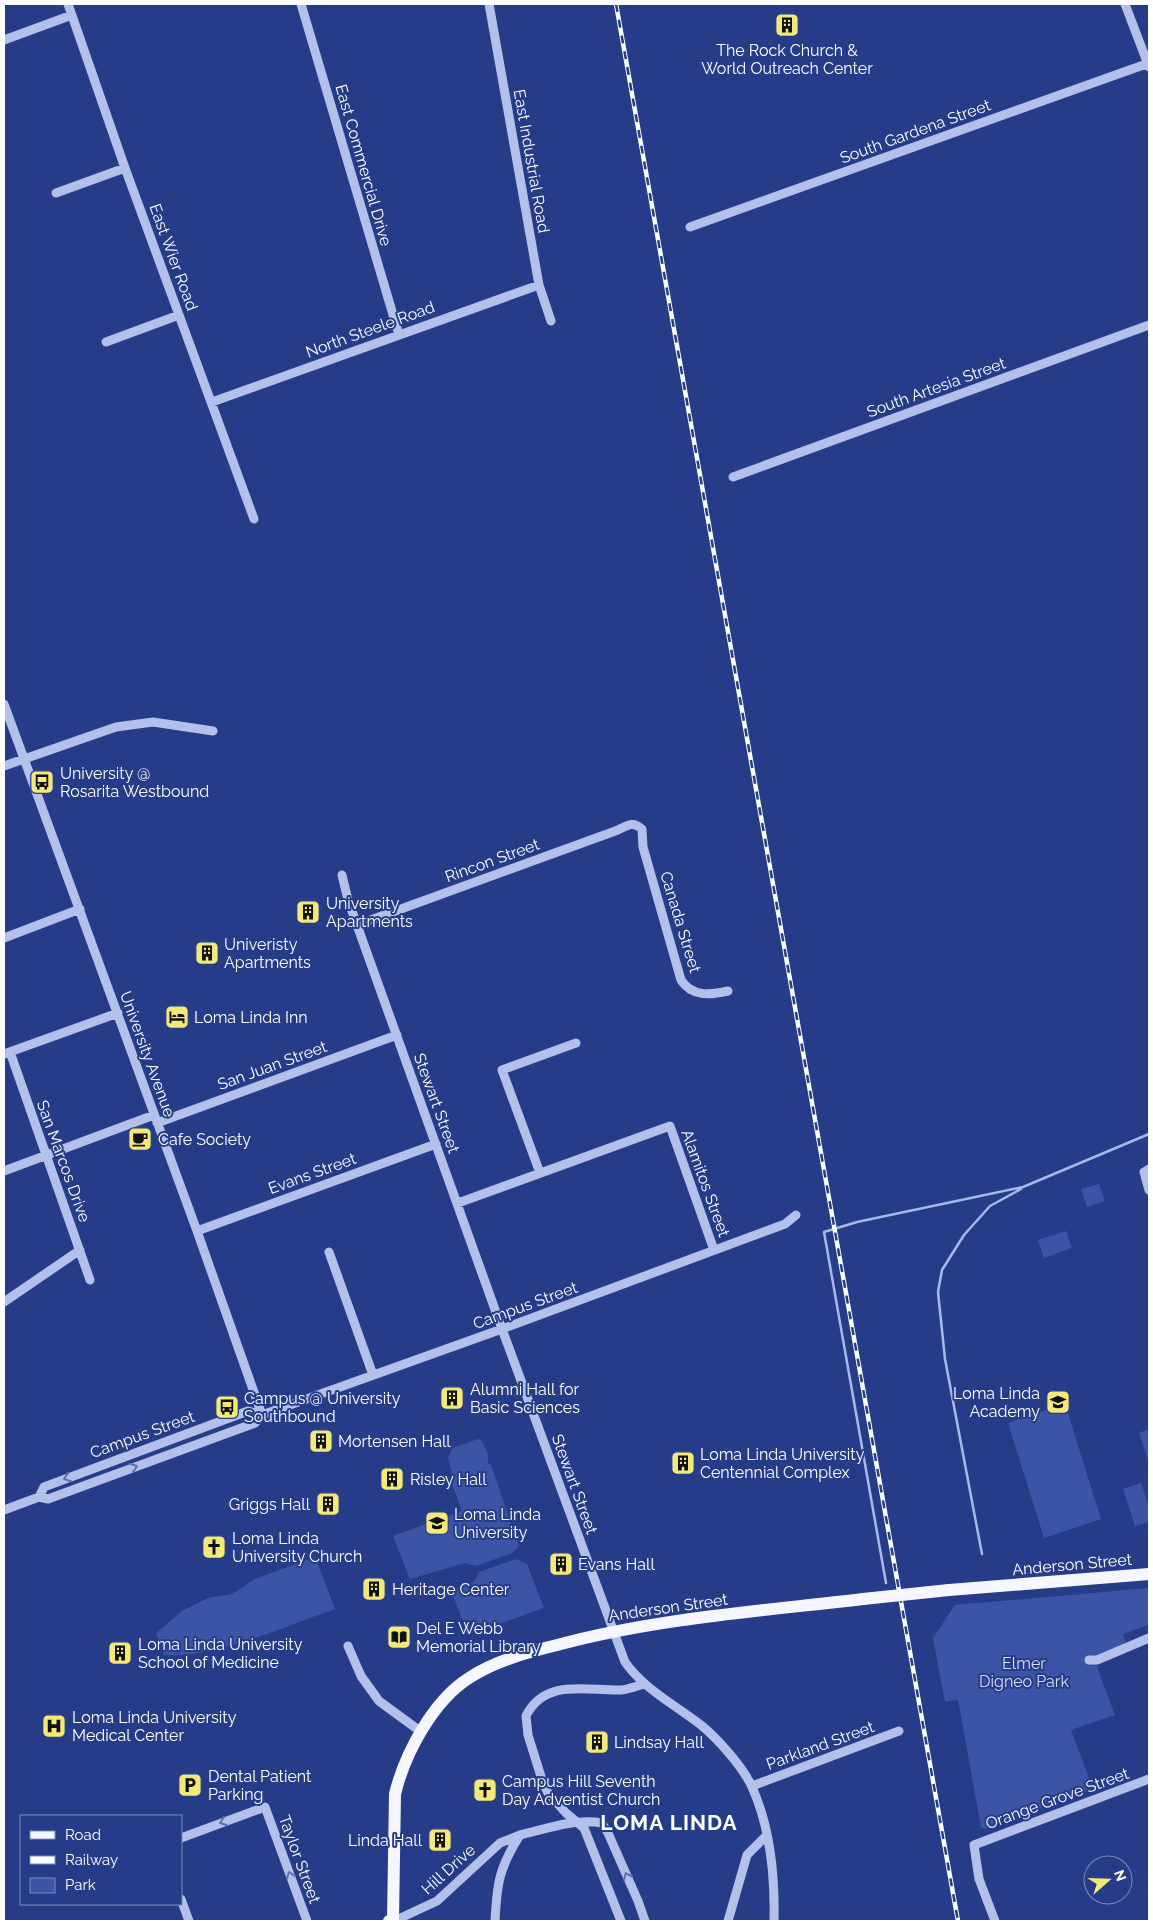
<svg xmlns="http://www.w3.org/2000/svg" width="1153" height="1925" font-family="Raleway,sans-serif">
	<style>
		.green { fill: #3b54a5 }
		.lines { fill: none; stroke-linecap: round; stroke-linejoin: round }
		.stream { stroke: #a7b8ea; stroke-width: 2.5 }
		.minor { stroke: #b3c0e9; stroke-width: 9 }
		.major { stroke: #f6f7fe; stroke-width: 12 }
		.rail-casing { stroke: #fff; stroke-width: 4.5 }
		.rail { stroke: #263c89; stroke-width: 2.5; stroke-dasharray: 8; stroke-linecap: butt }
		.major-bridge { stroke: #f6f7fe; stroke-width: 12 }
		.oneway { stroke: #5e71af }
		.labels { text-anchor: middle; stroke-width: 4; stroke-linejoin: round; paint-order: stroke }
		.poi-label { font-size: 16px; fill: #fff; stroke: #263c89; text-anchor: start }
		.street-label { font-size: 16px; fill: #fff; stroke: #263c89 }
		.park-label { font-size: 16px; fill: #d7dff7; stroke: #263c89 }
		.district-label { font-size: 21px; font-weight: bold; letter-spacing: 1px; fill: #fff; stroke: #263c89 }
	</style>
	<rect width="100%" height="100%" fill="#263c89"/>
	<path class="green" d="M1099 1184 1105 1201 1087 1207 1081 1189Z
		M1066 1231 1072 1248 1044 1258 1038 1240Z
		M1065 1404 1101 1519 1044 1538 1008 1423Z
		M1149 1429V1459L1148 1460 1139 1433Z
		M478 1439 482 1441 488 1455V1463L491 1465 519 1546 512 1553 476 1566 465 1563 410 1579 393 1536 462 1511 451 1481H454L448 1457 453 1448Z
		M1141 1483 1149 1507V1522L1135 1526 1123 1489Z
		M315 1557 335 1609C285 1626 215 1659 164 1655L156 1633 182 1611 208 1598 232 1594 255 1579Z
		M516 1559 527 1564 544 1608 468 1635 451 1590 474 1582 479 1572Z
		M1149 1588V1625L1123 1634 1126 1643 1093 1656 1115 1715 1071 1730 1093 1789 985 1829 981 1827 958 1700 945 1702 933 1638 955 1605Z"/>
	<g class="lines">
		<path class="stream" d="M982 1554 945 1359 938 1292 942 1270 964 1235 990 1206 1021 1189
			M886 1583 824 1232 857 1222 1023 1187 1149 1134"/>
		<path class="minor" d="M68 4 125 168 254 519
			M301 4 399 335
			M489 4 539 285 551 321
			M1125 4 1149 67
			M4 40 72 15
			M56 193 125 168
			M690 227 1149 63
			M106 342 179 315
			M212 402 539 285
			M733 477 1149 325
			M4 704 197 1231 262 1415
			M4 766 116 727 153 722 213 731
			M342 875 348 900 502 1329 625 1662C644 1689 675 1705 701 1725 718 1739 743 1767 752 1787 770 1827 775 1878 774 1921
			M357 925 618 830C628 825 633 821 642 829L643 847 681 980C692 997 710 995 728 991
			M4 938 80 909
			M10 1052 90 1280
			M4 1054 118 1013
			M157 1123 397 1035
			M1149 1169 1144 1172 1149 1190
			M4 1171 154 1115
			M540 1173 502 1070 576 1043
			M458 1203 670 1126 714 1250
			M197 1231 436 1144
			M329 1252 373 1375
			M4 1302 80 1250
			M39 1497 44 1487 248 1411 262 1415 502 1329 785 1224 796 1215
			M4 1510 39 1497 48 1499 255 1423 262 1415
			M348 1646 361 1676 379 1701 420 1731
			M1089 1660H1097L1149 1638
			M752 1786 899 1731
			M181 1838 265 1807 307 1921
			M181 1899 189 1921
			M394 1921 437 1901 500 1843 520 1835
			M495 1921C497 1883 499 1868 520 1835 546 1829 575 1818 602 1823L608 1833 638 1901 645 1921
			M621 1921 584 1828 566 1813 548 1793 543 1783 528 1735 526 1716C545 1678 586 1691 621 1690 629 1689 637 1686 644 1684
			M728 1921 747 1855 766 1836
			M995 1921 979 1879 974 1845 1149 1779"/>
		<path class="major" d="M949 1590 1149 1574
			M389 1921 393 1920 395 1794C405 1753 433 1701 469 1678 497 1660 529 1652 561 1644 659 1618 762 1611 863 1599"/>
		<g class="rail-casing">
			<path id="rail" d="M616 4 958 1921"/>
		</g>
		<use href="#rail" class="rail"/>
		<path class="major-bridge" d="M863 1599 949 1590"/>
	</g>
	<defs><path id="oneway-chevron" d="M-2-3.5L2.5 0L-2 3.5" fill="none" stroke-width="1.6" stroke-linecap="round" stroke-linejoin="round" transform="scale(1.25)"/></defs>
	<g class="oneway">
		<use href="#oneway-chevron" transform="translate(134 1467) rotate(-20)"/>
		<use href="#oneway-chevron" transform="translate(67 1478) rotate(159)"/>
		<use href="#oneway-chevron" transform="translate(223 1822) rotate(160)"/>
		<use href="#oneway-chevron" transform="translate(290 1875) rotate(-110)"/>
		<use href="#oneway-chevron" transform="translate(627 1876) rotate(-114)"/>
	</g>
	<defs>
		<g id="building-square" transform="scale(1.25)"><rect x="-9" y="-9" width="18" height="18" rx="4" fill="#f2e978" stroke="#263c89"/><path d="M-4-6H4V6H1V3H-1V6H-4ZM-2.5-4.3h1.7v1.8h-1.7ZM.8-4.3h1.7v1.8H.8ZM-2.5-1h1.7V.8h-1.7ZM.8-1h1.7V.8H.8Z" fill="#111"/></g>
		<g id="bus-square" transform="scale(1.25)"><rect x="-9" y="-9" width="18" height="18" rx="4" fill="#f2e978" stroke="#263c89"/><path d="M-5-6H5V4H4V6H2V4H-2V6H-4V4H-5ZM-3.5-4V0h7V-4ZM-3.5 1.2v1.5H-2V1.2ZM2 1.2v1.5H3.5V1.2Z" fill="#111"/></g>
		<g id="hotel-square" transform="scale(1.25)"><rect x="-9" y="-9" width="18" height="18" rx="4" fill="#f2e978" stroke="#263c89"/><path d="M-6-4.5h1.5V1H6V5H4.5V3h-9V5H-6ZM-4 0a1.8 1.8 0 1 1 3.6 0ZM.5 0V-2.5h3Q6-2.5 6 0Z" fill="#111"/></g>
		<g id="cafe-square" transform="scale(1.25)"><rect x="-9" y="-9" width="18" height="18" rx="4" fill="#f2e978" stroke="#263c89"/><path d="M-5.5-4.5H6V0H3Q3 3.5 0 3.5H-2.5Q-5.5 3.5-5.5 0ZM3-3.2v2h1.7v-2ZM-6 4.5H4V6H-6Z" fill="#111"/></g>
		<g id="school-square" transform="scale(1.25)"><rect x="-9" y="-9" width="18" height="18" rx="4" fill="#f2e978" stroke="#263c89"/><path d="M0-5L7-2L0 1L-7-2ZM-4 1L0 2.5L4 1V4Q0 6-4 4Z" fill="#111"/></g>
		<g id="university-square" transform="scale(1.25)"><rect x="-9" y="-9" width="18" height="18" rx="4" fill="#f2e978" stroke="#263c89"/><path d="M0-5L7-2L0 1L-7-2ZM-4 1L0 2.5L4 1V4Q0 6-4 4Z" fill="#111"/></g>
		<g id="church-square" transform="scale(1.25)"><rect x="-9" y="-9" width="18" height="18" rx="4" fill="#f2e978" stroke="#263c89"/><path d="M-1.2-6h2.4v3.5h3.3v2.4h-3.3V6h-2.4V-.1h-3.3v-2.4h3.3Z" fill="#111"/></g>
		<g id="library-square" transform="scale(1.25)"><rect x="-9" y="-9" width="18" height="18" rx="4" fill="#f2e978" stroke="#263c89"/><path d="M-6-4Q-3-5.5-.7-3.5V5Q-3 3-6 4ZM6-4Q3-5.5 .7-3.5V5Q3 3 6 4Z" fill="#111"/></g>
		<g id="hospital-square" transform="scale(1.25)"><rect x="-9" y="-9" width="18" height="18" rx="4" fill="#f2e978" stroke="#263c89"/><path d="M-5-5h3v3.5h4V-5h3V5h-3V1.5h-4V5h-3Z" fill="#111"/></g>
		<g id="parking-square" transform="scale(1.25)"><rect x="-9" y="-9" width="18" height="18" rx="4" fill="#f2e978" stroke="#263c89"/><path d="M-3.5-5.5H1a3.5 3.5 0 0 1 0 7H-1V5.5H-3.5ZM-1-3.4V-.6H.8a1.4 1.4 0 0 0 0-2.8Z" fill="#111"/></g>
	</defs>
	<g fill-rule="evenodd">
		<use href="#building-square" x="787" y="25"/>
		<use href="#bus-square" x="42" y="782"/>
		<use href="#building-square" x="308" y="912"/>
		<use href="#building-square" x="207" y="953"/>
		<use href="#hotel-square" x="177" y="1017"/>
		<use href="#cafe-square" x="140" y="1139"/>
		<use href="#building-square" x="452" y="1398"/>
		<use href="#school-square" x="1058" y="1402"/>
		<use href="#bus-square" x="227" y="1407"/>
		<use href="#building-square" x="321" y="1441"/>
		<use href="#building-square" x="683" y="1463"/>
		<use href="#building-square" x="392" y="1479"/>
		<use href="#building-square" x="328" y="1504"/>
		<use href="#university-square" x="437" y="1523"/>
		<use href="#church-square" x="214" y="1547"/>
		<use href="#building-square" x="561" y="1564"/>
		<use href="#building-square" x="374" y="1589"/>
		<use href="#library-square" x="399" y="1637"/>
		<use href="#building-square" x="120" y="1653"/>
		<use href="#hospital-square" x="54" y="1726"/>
		<use href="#building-square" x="597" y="1742"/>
		<use href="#parking-square" x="190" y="1785"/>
		<use href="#church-square" x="485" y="1790"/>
		<use href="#building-square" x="440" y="1840"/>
	</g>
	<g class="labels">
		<g class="poi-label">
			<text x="787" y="56" text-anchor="middle">The Rock Church &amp;<tspan x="787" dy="18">World Outreach Center</tspan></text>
			<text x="60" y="779">University @<tspan x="60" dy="18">Rosarita Westbound</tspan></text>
			<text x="326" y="909">University<tspan x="326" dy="18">Apartments</tspan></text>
			<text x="224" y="950">Univeristy<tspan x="224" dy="18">Apartments</tspan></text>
			<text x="194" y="1023">Loma Linda Inn</text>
			<text x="158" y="1145">Cafe Society</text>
			<text x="470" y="1395">Alumni Hall for<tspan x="470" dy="18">Basic Sciences</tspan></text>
			<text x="1040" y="1399" text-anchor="end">Loma Linda<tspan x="1040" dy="18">Academy</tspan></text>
			<text x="244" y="1404">Campus @ University<tspan x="244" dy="18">Southbound</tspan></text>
			<text x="338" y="1447">Mortensen Hall</text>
			<text x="700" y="1460">Loma Linda University<tspan x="700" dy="18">Centennial Complex</tspan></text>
			<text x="410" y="1485">Risley Hall</text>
			<text x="310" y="1510" text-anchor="end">Griggs Hall</text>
			<text x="454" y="1520">Loma Linda<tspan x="454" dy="18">University</tspan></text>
			<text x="232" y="1544">Loma Linda<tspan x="232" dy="18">University Church</tspan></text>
			<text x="578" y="1570">Evans Hall</text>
			<text x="392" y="1595">Heritage Center</text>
			<text x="416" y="1634">Del E Webb<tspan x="416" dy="18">Memorial Library</tspan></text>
			<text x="138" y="1650">Loma Linda University<tspan x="138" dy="18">School of Medicine</tspan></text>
			<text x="72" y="1723">Loma Linda University<tspan x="72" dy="18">Medical Center</tspan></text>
			<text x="614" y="1748">Lindsay Hall</text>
			<text x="208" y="1782">Dental Patient<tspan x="208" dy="18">Parking</tspan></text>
			<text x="502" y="1787">Campus Hill Seventh<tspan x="502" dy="18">Day Adventist Church</tspan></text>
			<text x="422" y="1846" text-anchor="end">Linda Hall</text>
		</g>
		<g class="street-label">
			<text transform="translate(915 131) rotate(-20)" y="6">South Gardena Street</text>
			<text transform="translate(532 161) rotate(80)" y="6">East Industrial Road</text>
			<text transform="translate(364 165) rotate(74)" y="6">East Commercial Drive</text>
			<text transform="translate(174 257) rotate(70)" y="6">East Wier Road</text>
			<text transform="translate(370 329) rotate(-20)" y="6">North Steele Road</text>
			<text transform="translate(936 387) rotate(-20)" y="6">South Artesia Street</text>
			<text transform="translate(492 860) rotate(-20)" y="6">Rincon Street</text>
			<text transform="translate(681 922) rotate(73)" y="6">Canada Street</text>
			<text transform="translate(148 1054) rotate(70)" y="6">University Avenue</text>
			<text transform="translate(272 1065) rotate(-20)" y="6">San Juan Street</text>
			<text transform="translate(437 1103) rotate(70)" y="6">Stewart Street</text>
			<text transform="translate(64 1161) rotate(70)" y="6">San Marcos Drive</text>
			<text transform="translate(312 1173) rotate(-20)" y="6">Evans Street</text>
			<text transform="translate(706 1183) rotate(70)" y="6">Alamitos Street</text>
			<text transform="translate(525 1305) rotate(-20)" y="6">Campus Street</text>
			<text transform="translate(142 1434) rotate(-20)" y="6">Campus Street</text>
			<text transform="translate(575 1484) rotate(70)" y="6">Stewart Street</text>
			<text transform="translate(1072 1564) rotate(-5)" y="6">Anderson Street</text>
			<text transform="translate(668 1607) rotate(-8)" y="6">Anderson Street</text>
			<text transform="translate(820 1745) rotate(-20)" y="6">Parkland Street</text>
			<text transform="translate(1057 1798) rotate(-20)" y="6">Orange Grove Street</text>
			<text transform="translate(300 1859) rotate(70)" y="6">Taylor Street</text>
			<text transform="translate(448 1869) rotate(-42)" y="6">Hill Drive</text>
		</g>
		<g class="park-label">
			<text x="1024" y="1669">Elmer<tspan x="1024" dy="18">Digneo Park</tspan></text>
		</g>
		<g class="district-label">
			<text x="669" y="1830">LOMA LINDA</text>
		</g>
	</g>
	<rect width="1153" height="1925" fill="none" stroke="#ffffff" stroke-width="10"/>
	<rect x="20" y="1815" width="162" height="90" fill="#263c89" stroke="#7d8ab8"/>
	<rect x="30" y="1831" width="25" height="8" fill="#f6f7fe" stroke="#7d8ab8"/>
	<text x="65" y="1840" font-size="15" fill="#ffffff">Road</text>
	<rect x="30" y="1856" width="25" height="8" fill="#ffffff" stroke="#7d8ab8"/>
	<text x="65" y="1865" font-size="15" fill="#ffffff">Railway</text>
	<rect x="30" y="1878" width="25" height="15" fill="#3b54a5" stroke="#7d8ab8"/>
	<text x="65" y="1890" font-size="15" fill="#ffffff">Park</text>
	<g transform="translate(1108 1880) rotate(70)"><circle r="24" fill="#263c89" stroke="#7d8ab8"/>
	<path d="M0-4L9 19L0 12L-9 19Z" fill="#f2e978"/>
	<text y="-8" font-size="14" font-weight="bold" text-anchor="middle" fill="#ffffff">N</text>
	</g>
</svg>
